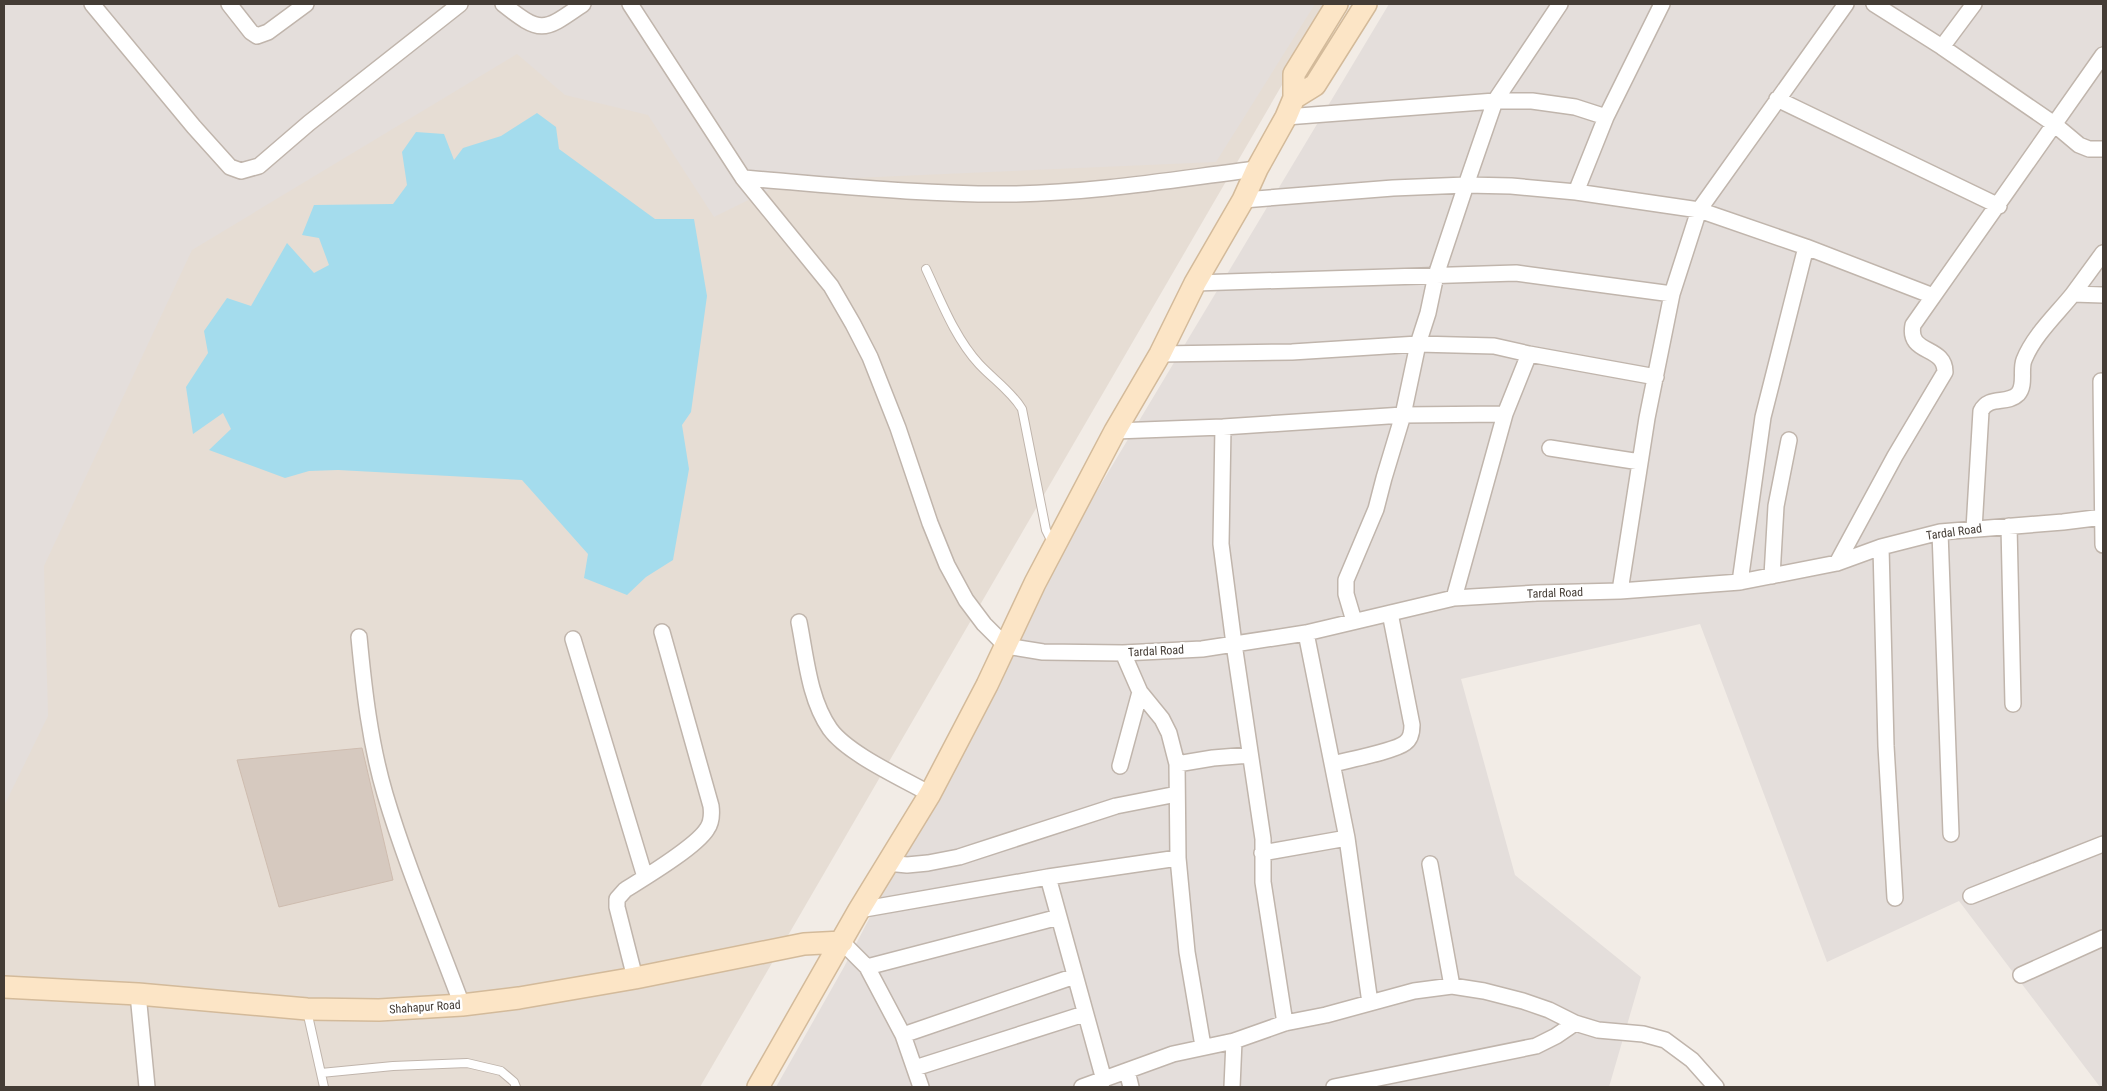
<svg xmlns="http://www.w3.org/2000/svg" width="2107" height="1091" font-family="'Roboto Condensed',sans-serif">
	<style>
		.residential { fill: #e6ddd4 }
		.industrial { fill: #e4dedb }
		.water { fill: #a4dced }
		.building { fill: #d6c9bf; stroke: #cebcaf }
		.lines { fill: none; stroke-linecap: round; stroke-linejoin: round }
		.service-casing { stroke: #c0b5ac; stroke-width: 10 }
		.minor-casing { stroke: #c0b5ac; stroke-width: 18 }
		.secondary-casing { stroke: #d3ba9a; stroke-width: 24 }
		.service { stroke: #fff; stroke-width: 8 }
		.minor { stroke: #fff; stroke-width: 15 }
		.secondary { stroke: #fce5c6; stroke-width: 21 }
		.labels { text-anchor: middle; stroke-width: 5; stroke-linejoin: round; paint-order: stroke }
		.street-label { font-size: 12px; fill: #443c35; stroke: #fff }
	</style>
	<rect width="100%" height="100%" fill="#f2ece6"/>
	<path class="residential" d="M4 4H1329L700 1087H4Z"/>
	<path class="industrial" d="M4 4H1315L1216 162 787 181 714 217 648 115 565 95 517 54 192 250 44 566 48 716 4 806Z
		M1389 4H2103V1087H2100L1959 901 1827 962 1700 624 1461 679 1515 875 1641 977 1609 1087H776L844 967 1058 556Z"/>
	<path class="water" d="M537 113 556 127 559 149 655 219H694L707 296 691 412 682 425 689 469 673 560 646 577 627 595 584 578 588 554 522 480 338 470 309 471 285 478 209 450 231 429 223 413 193 434 186 387 208 353 204 331 227 298 251 306 287 243 314 273 329 265 319 238 302 235 314 205 393 204 407 185 402 152 416 132 444 134 454 160 463 148 501 136Z"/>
	<path class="building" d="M362 748 393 880 279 907 237 760Z"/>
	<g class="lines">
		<g class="service-casing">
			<path id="service" d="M926 269C941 301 955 338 979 364 994 380 1011 391 1022 409L1046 530 1053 544
				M307 1011 324 1087
				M321 1073 393 1066 467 1063 501 1071 514 1082 516 1087"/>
		</g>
		<g class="minor-casing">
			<path id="minor" d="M92 4 194 127 230 167 241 171 259 166 309 123 460 4
				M229 4 251 32 257 36 268 32 306 4
				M503 4C542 35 544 31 583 4
				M630 4 743 178 831 286 853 324 870 357 898 428 930 523 947 565 966 600 984 624 1006 646 1043 652 1123 653 1202 649 1306 633 1454 598 1537 593 1620 591 1740 582 1837 563 1881 547 1940 532 2063 522 2103 517
				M1874 4 1942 47 2054 124 2079 145 2089 149H2103
				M1942 47 1974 4
				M1777 99 1999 206
				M1286 117 1495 101H1532L1575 107 1606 117
				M743 178C833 185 922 195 1012 194 1094 193 1176 179 1257 169
				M1576 192 1606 117 1662 4
				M1243 200 1393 188 1466 185 1511 186 1576 192 1699 210 1806 247 1933 296
				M2103 253 2073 294 2103 295
				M1195 283 1516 273 1672 294
				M1160 354 1292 352 1418 344 1494 346 1529 354 1656 377
				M2101 381 2103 545
				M1223 427 1221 544 1234 644 1263 839V882L1285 1023
				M1115 431 1223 427 1403 415 1505 414
				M1550 448 1640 462
				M2009 526 2013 704
				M1974 529 1981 411C1989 395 2007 405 2018 394 2026 385 2020 370 2024 360 2034 335 2057 314 2073 294
				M1940 532 1951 834
				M1881 547 1886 746 1895 898
				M1837 563 1895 456 1945 372C1945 345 1907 355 1913 325L2103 55
				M1772 576 1776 506 1789 440
				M1740 582 1763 417 1806 247
				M1620 591 1647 418 1672 294 1699 210 1846 4
				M1454 598 1505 414 1529 354
				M1354 621 1346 594V580L1376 509 1384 478 1403 415 1418 344 1428 313 1436 275 1466 185 1495 101 1560 4
				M799 622C806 657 809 699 830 729 848 754 902 778 930 794
				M1306 633 1347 838 1370 1003
				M359 637C364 690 370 743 385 794 406 865 436 935 462 1005
				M573 639 645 877
				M1123 653 1140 692 1162 719 1169 733 1177 764 1178 858 1187 952 1203 1046
				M1177 764 1213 758 1250 755
				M1333 764C1348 760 1395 751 1405 743 1411 739 1412 732 1412 725L1390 613
				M1120 766 1140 692
				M1262 853 1347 838
				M887 863 907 865 928 863 959 857 1116 806 1177 794
				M1430 864 1452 986
				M1048 877 1104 1080
				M1971 896 2103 844
				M859 910 1048 877 1178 858
				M842 942 867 967 903 1035 921 1087
				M867 967 1059 917
				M2021 975 2103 938
				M635 978 617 907V899L625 890C644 878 696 847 707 829 712 822 712 814 711 806L662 632
				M138 994 147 1087
				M903 1035 1075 976
				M915 1068 1084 1014
				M1127 1071 1131 1087
				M1082 1087 1173 1054 1234 1041 1285 1023 1326 1015 1414 991 1452 986 1484 991 1523 1001 1549 1010 1575 1023 1598 1030 1643 1034 1665 1040 1692 1060 1716 1087
				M1232 1087 1234 1041
				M1334 1087 1536 1046 1556 1036 1575 1023"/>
		</g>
		<g class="secondary-casing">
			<path id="secondary" d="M1294 98 1315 85 1366 4
				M4 987 138 994 307 1009 379 1010 462 1005 519 998 635 978 804 944 842 942
				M758 1087 859 910 930 794 987 685 1035 583 1115 431 1160 354 1195 283 1243 200 1257 169 1286 117 1294 98V74L1337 4"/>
		</g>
		<use href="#service" class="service"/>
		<use href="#minor" class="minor"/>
		<use href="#secondary" class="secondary"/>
	</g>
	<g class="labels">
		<g class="street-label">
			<text transform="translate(1954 532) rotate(-8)" y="4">Tardal Road</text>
			<text transform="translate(1555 593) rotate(-2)" y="4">Tardal Road</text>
			<text transform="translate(1156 651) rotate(-3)" y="4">Tardal Road</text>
			<text transform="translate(425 1007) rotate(-4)" y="4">Shahapur Road</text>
		</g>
	</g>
	<rect width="2107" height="1091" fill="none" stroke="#443c35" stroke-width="10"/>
</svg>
